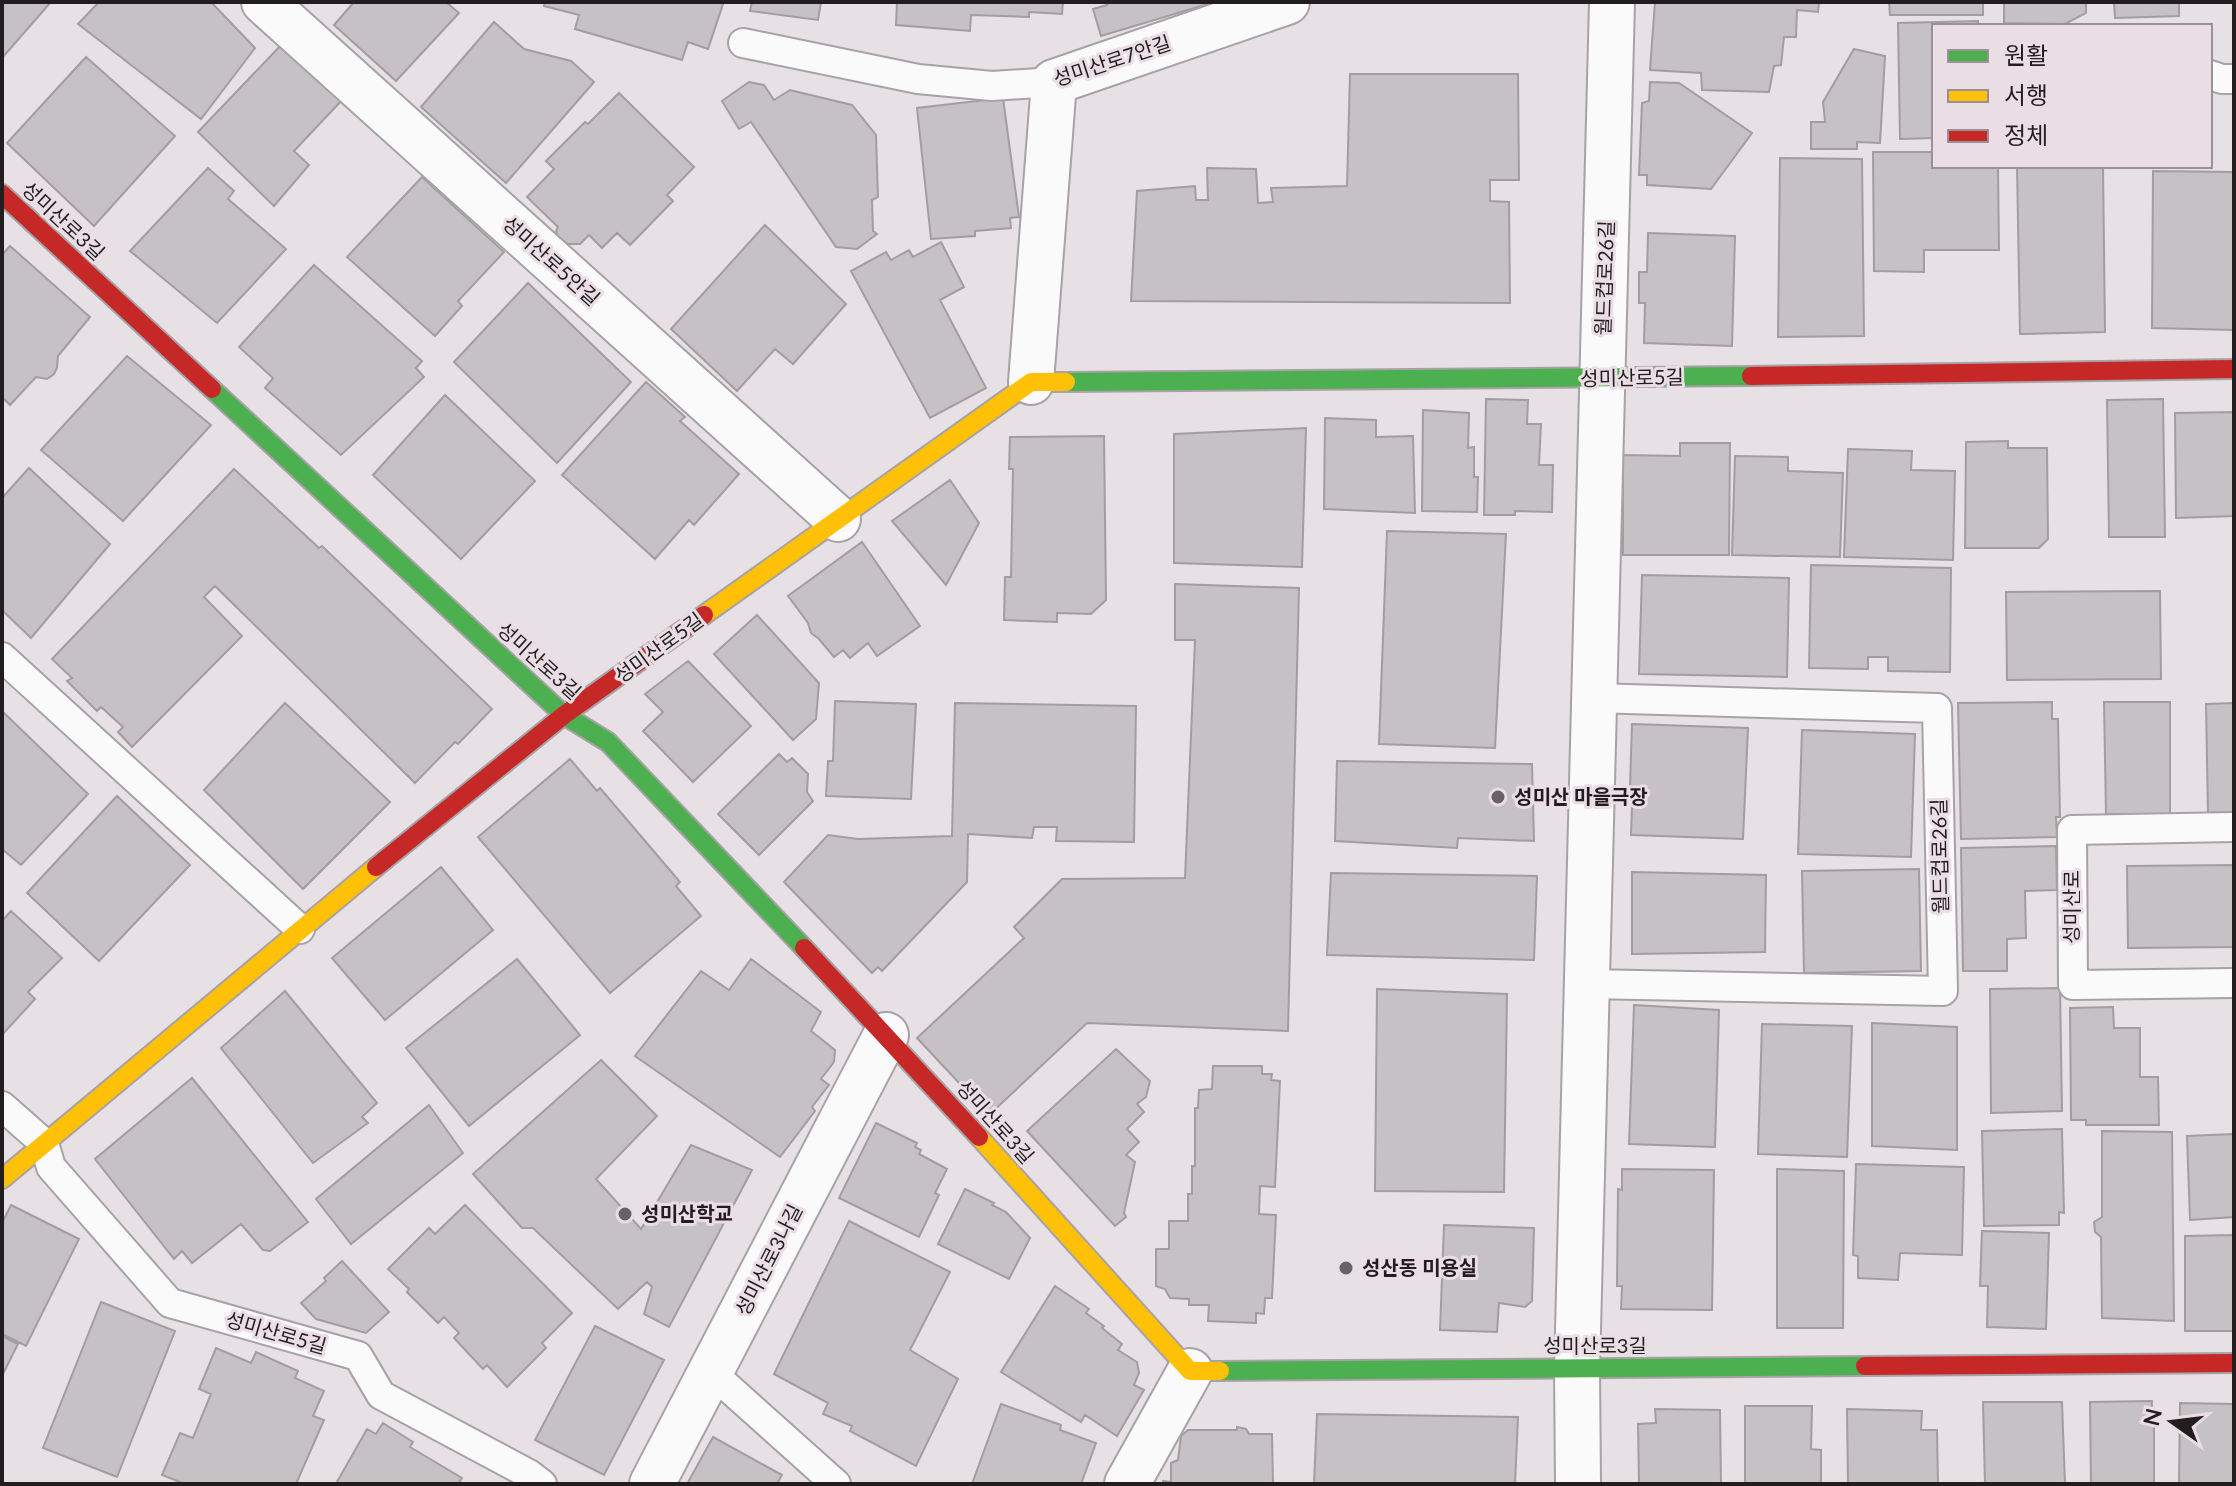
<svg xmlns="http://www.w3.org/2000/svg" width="2236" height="1486" font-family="Lato,'Noto Sans KR',sans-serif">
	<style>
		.building { fill: #c6c1c4; stroke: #a29da0; stroke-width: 2 }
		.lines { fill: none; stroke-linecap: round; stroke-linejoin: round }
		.lane-casing { stroke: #a7a2a5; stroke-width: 32 }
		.street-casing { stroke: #a7a2a5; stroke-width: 48 }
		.fast-casing { stroke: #a7a2a5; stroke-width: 22 }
		.slow-casing { stroke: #a7a2a5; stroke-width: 22 }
		.jam-casing { stroke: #a7a2a5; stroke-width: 22 }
		.lane { stroke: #fbfafb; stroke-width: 28 }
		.street { stroke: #fbfafb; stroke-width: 44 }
		.fast { stroke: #4caf50; stroke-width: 18 }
		.slow { stroke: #ffc107; stroke-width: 18 }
		.jam { stroke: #c62828; stroke-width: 18 }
		.poi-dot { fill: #676265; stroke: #eadde4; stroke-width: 3 }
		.labels { text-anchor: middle; stroke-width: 6; stroke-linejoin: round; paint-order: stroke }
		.street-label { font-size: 20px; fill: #221e20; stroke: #eadde4 }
		.poi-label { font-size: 20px; font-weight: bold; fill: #221e20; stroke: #eadde4; text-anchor: start }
	</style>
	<rect width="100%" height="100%" fill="#e7e0e4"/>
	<path class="building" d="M2 2H51L2 58Z
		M99 2H211L255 48 201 119 78 24Z
		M354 2H446L459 13 396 81 334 25Z
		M545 2H718L723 4 708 49 688 42 682 60 575 29 579 15 544 6Z
		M752 2H821L818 20 750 11Z
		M897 2H1063L1062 14 1029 12V17L971 15 970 31 896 25Z
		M1106 2H1207L1208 4 1101 36 1093 9 1107 5Z
		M1655 2H1819L1818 12 1797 10 1796 37H1784L1781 65 1774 66 1769 92 1702 90 1701 73 1650 70Z
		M1889 2H1983V15H1890Z
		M2004 2H2086V13L2065 24 2004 23Z
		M2114 2H2179V16L2115 18Z
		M1978 21V26H1934V138L1900 139 1898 23Z
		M494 22 524 49 571 61 594 82 506 183 421 107Z
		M284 42 344 98 294 151 309 165 274 206 198 132Z
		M1854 49 1885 56 1880 143 1857 142V149H1811V122H1825L1823 102Z
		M86 57 175 136 94 226 7 143Z
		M1350 74H1518L1519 180H1490V201L1509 202 1510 303 1131 301 1137 191 1195 186 1196 200H1208L1207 168 1256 169 1258 203 1273 202 1271 188 1347 186Z
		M749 82 764 85 774 100 790 90 852 105 876 135 878 197 872 200 873 231 877 234 857 249 836 247 751 122 739 129 722 101Z
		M1650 82 1679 83 1752 133 1711 189 1647 185V175H1639L1642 103 1649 101Z
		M619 93 694 167 667 195 673 201 630 245 617 233 602 248 589 235 580 244H568L558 237 556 231 558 227 527 197 554 169 546 161 585 122 588 124Z
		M1003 98 1019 217 1010 218 1011 228 975 231V236L931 239 917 108Z
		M1873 152H1934V166H1998L1999 250H1924V272L1874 271Z
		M1780 158 1862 159 1864 336 1778 337Z
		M2017 166H2103L2105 332 2020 334Z
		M208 168 234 191 228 199 286 249 217 323 130 251Z
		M2153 171 2234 172V330L2152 328Z
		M422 177 504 252 458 301 462 306 435 336 347 257Z
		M765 225 846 304 793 364 775 349 737 391 671 329Z
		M1648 233 1735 236 1732 346 1644 343 1645 303H1639V272H1647Z
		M941 242 964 287 940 300 986 388 930 418 851 271 886 252 891 260 909 250 913 257Z
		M10 246 90 317 58 356 57 368 54 374 47 379 36 377 10 405 2 397V255Z
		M314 265 422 361 416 368 424 377 341 455 265 388 273 378 239 347Z
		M528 283 631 382 557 463 454 362Z
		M127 356 211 425 123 521 41 450Z
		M646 382 685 417 680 421 739 474 694 525 689 520 655 559 562 475Z
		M445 395 535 481 461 559 373 475Z
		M1486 399 1528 400 1527 424H1541L1539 465H1553L1552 512 1515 511V515H1484Z
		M2163 399 2165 537H2109L2107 400Z
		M1423 410 1469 413 1468 448 1474 447V477H1478L1477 512 1422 511Z
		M2234 412V516L2176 518 2175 413Z
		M1325 418 1376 420V437L1413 436 1415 513 1324 509Z
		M1306 428 1302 567 1174 563V434Z
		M1104 436 1106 600 1091 614 1057 613V622L1004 620 1005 577H1011L1013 469H1009L1010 437Z
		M2008 441V448H2047L2048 539 2039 548H1965L1966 442Z
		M1680 443H1730L1729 555H1623V455L1680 456Z
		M1848 449 1912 451 1911 470 1955 471 1953 560 1844 557Z
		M1735 456 1788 457V471L1843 473 1840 557 1732 555Z
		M29 468 110 544 31 638 2 610V498Z
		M234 469 319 548 322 546 492 709 458 744 455 742 415 783 215 586 204 597 242 636 132 747 118 732 123 727 101 707 97 711 67 681 72 678 52 659Z
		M950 480 979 523 946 585 892 521Z
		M1387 531 1506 534 1495 748 1379 744Z
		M862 542 920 626 877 656 868 643 850 658 843 650 834 657 819 639 811 633 808 623 788 596Z
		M1811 565 1951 568 1950 672 1888 671V657H1868V669L1809 668Z
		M1642 575 1789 578 1787 677 1639 674Z
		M1175 584 1299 588 1288 1031 1087 1023 989 1115 917 1038 1024 938 1014 927 1062 879 1185 878 1195 640H1175Z
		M2160 591 2161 679 2007 680 2006 592Z
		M757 615 819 683 816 719 793 740 714 654Z
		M688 661 751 726 693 782 643 731 663 712 645 694Z
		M835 701 916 704 911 799 826 796 828 761H833Z
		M2052 702V719H2058L2060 817H2056L2057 837 1961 839 1958 703Z
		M2104 702H2170V814H2106Z
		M285 703 390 802 303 889 204 790Z
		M955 703 1136 706 1134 842 1056 841 1057 827H1034L1032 838 968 834 967 882 882 971 878 967 872 973 784 882 828 835 858 839 952 836Z
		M2234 703V815H2208L2206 704Z
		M2 711 88 794 21 865 2 849Z
		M1632 724 1748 728 1743 839 1631 835 1632 806 1639 807V786H1630Z
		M1802 730 1915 734 1911 857 1798 854Z
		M779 754 787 762 792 758 808 774 807 792 813 801 759 855 718 814Z
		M570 759 597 791 600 788 680 882 676 886 701 916 610 993 478 837Z
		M1337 761 1532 764 1534 841 1458 838 1457 848 1335 841Z
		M117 796 190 865 99 961 27 893Z
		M2056 846 2057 890 2025 891 2026 938 2007 939V971H1963L1961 848Z
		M2234 865V947L2128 948 2127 866Z
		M441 867 493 930 385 1020 332 958Z
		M1919 869 1921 971 1804 973 1802 871Z
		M1632 872 1766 875 1765 952 1632 954Z
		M1331 873 1537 876 1534 960 1327 955Z
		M11 911 62 958 28 992 35 999 2 1035V921Z
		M517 959 580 1035 469 1126 406 1048Z
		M751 959 821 1012 811 1031 835 1050 834 1062 821 1079 829 1085 812 1107 815 1111 780 1157 635 1056 701 971 729 990Z
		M2060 988 2062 1111 1991 1113 1990 989Z
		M1377 989 1507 994 1504 1192 1375 1191Z
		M285 991 377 1103 362 1117 368 1123 313 1163 221 1048Z
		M1634 1005 1719 1010 1715 1147 1629 1144Z
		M2113 1007 2114 1028H2140V1077H2158L2159 1125H2086V1120H2071L2070 1008Z
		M1872 1023 1957 1027V1150L1872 1146Z
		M1762 1024 1852 1026 1847 1157 1758 1154Z
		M1116 1049 1150 1081 1146 1097 1137 1104 1144 1112 1127 1129 1139 1142 1126 1155 1135 1162 1124 1213 1126 1217 1115 1226 1027 1131Z
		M601 1060 657 1116 596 1179 641 1229 691 1145 752 1170 669 1327 644 1314 652 1287 647 1282 618 1309 533 1228H522L473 1174Z
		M1213 1066H1262V1074H1272L1271 1080 1280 1081 1275 1187 1260 1186 1259 1214 1276 1215 1272 1298H1265L1264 1314 1256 1313V1323L1208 1321 1209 1305H1189V1299L1170 1298 1165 1289 1156 1286V1249H1169V1221H1188V1194H1192V1166H1195V1108H1198L1199 1090 1212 1089Z
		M192 1078 308 1222 270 1251 263 1250 241 1224 192 1263 182 1251 174 1259 95 1159Z
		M429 1105 463 1153 351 1244 316 1199Z
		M876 1123 917 1143 915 1147 921 1150 919 1154 947 1169 935 1193 939 1195 919 1237 839 1198Z
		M2062 1129 2064 1213 2059 1212V1225L1984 1226 1982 1131Z
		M2102 1131 2172 1132 2174 1321 2102 1318 2101 1237 2095 1232 2094 1222 2102 1217Z
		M2234 1134V1217L2190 1220 2187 1136Z
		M1856 1164 1964 1167 1962 1255 1900 1253 1898 1280 1858 1278V1256L1853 1255Z
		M1622 1169 1714 1170 1712 1310 1621 1309 1622 1286H1617L1618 1189 1622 1190Z
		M1777 1169 1844 1171 1843 1328H1777Z
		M965 1189 994 1203 992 1205 1006 1212 1030 1238 1009 1279 938 1244Z
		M11 1205 79 1239 26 1346 2 1334V1223Z
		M465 1205 572 1313 542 1343 546 1348 507 1387 487 1365 483 1369 454 1338 459 1333 444 1317 438 1323 407 1292 409 1289 388 1269 429 1228 435 1234Z
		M849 1221 950 1272 910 1350 958 1379 916 1466 850 1431 852 1426 823 1414 828 1403 774 1374Z
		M1444 1225 1534 1228 1532 1301 1525 1307 1499 1303 1497 1332 1440 1330Z
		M1982 1231 2049 1233 2046 1329 1987 1327 1988 1286H1980Z
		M2234 1235V1331H2185V1236Z
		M342 1261 389 1312 366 1333 316 1319 301 1303 326 1281 324 1278Z
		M1055 1286 1089 1309 1086 1313 1104 1326 1102 1328 1122 1344 1118 1350 1137 1362 1139 1373 1134 1385 1144 1390 1117 1436 1085 1415 1081 1422 1001 1372Z
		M101 1302 175 1331 117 1477 43 1448Z
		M595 1326 664 1360 604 1475 535 1440Z
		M2 1336 18 1344 2 1376Z
		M216 1348 251 1363 256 1352 298 1371 295 1378 324 1391 313 1416 324 1420 296 1484H185L162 1475 180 1433 193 1438 211 1394 199 1389Z
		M2152 1401 2151 1425 2154 1424V1484H2091L2090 1402Z
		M1983 1402H2062L2065 1484H1985Z
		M2180 1403 2234 1404V1484H2179Z
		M1001 1404 1061 1425 1060 1430 1096 1443 1081 1484H972Z
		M1745 1406H1812L1811 1449 1821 1450V1484H1745Z
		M1655 1409 1720 1410 1721 1484H1639L1638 1424 1656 1423Z
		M1847 1409 1922 1411 1921 1430H1937L1938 1484H1848Z
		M1317 1414 1518 1417 1515 1484H1314Z
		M383 1423 413 1442 410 1447 462 1478 458 1484H340L337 1482 367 1429 376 1434Z
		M1237 1427 1246 1429 1249 1434H1272L1273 1484H1163V1481L1171 1482V1463L1178 1460 1181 1436 1188 1430H1237Z
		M713 1437 782 1475 777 1484H687Z"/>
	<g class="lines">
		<g class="lane-casing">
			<path id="lane" d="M743 43 918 79 992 86 1054 82
				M2210 75 2222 79H2234
				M2 657 300 929
				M2234 827 2072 830 2073 985 2234 983
				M1587 984 1943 991 1937 708 1593 698
				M2 1106 44 1143 51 1167 170 1303 358 1356 381 1395 529 1474 542 1484
				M711 1372 836 1484"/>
		</g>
		<g class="street-casing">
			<path id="street" d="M264 2 838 519
				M1031 382 1054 82 1287 2
				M652 1484 886 1035
				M1127 1484 1190 1371
				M1578 1484 1577 1369 1612 2"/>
		</g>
		<g class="fast-casing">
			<path id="fast" d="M1066 382 1751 376
				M212 389 564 715 608 742 804 948
				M1220 1371 1865 1366"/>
		</g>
		<g class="slow-casing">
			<path id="slow" d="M704 615 1031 382H1066
				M979 1137 1190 1371H1220
				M2 1179 376 867"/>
		</g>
		<g class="jam-casing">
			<path id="jam" d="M2 194 212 389
				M1751 376 2234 369
				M376 867 564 715 704 615
				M804 948 979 1137
				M1865 1366 2234 1363"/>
		</g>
		<use href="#lane" class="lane"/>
		<use href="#street" class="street"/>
		<use href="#fast" class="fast"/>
		<use href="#slow" class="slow"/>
		<use href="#jam" class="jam"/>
	</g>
	<g class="poi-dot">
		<circle cx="1498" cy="797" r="8"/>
		<circle cx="625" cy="1214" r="8"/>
		<circle cx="1346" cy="1268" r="8"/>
	</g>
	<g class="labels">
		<g class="street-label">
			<text transform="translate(1112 61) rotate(-18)" y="7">성미산로7안길</text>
			<text transform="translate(63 221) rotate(43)" y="7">성미산로3길</text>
			<text transform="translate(551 261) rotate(42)" y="7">성미산로5안길</text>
			<text transform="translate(1605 278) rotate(-88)" y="7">월드컵로26길</text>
			<text transform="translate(1632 378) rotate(-1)" y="7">성미산로5길</text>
			<text transform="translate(659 648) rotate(-36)" y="7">성미산로5길</text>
			<text transform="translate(539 661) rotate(42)" y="7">성미산로3길</text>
			<text transform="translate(1940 856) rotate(-91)" y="7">월드컵로26길</text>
			<text transform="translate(2072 907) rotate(-90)" y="7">성미산로</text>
			<text transform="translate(995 1122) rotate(48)" y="7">성미산로3길</text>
			<text transform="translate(769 1260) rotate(-63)" y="7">성미산로3나길</text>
			<text transform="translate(276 1333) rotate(16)" y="7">성미산로5길</text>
			<text x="1595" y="1353">성미산로3길</text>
		</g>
		<g class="poi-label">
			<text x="1514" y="804">성미산 마을극장</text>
			<text x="641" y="1221">성미산학교</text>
			<text x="1362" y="1275">성산동 미용실</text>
		</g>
	</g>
	<rect width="2236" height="1486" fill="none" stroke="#221e20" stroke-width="8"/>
	<rect x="1932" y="24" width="280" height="144" fill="#eadde4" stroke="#9a9196" stroke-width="2"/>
	<rect x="1948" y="50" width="40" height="12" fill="#4caf50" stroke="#9a9196" stroke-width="2"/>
	<text x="2004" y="64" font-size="24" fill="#221e20">원활</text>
	<rect x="1948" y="90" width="40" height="12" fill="#ffc107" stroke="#9a9196" stroke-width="2"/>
	<text x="2004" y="104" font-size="24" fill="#221e20">서행</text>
	<rect x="1948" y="130" width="40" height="12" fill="#c62828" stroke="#9a9196" stroke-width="2"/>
	<text x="2004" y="144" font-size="24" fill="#221e20">정체</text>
	<g transform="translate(2172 1422) rotate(284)" stroke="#eadde4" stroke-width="6" paint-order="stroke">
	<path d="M0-6L14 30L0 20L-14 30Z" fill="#221e20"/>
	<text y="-12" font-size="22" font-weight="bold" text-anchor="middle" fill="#221e20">N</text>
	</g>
</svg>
